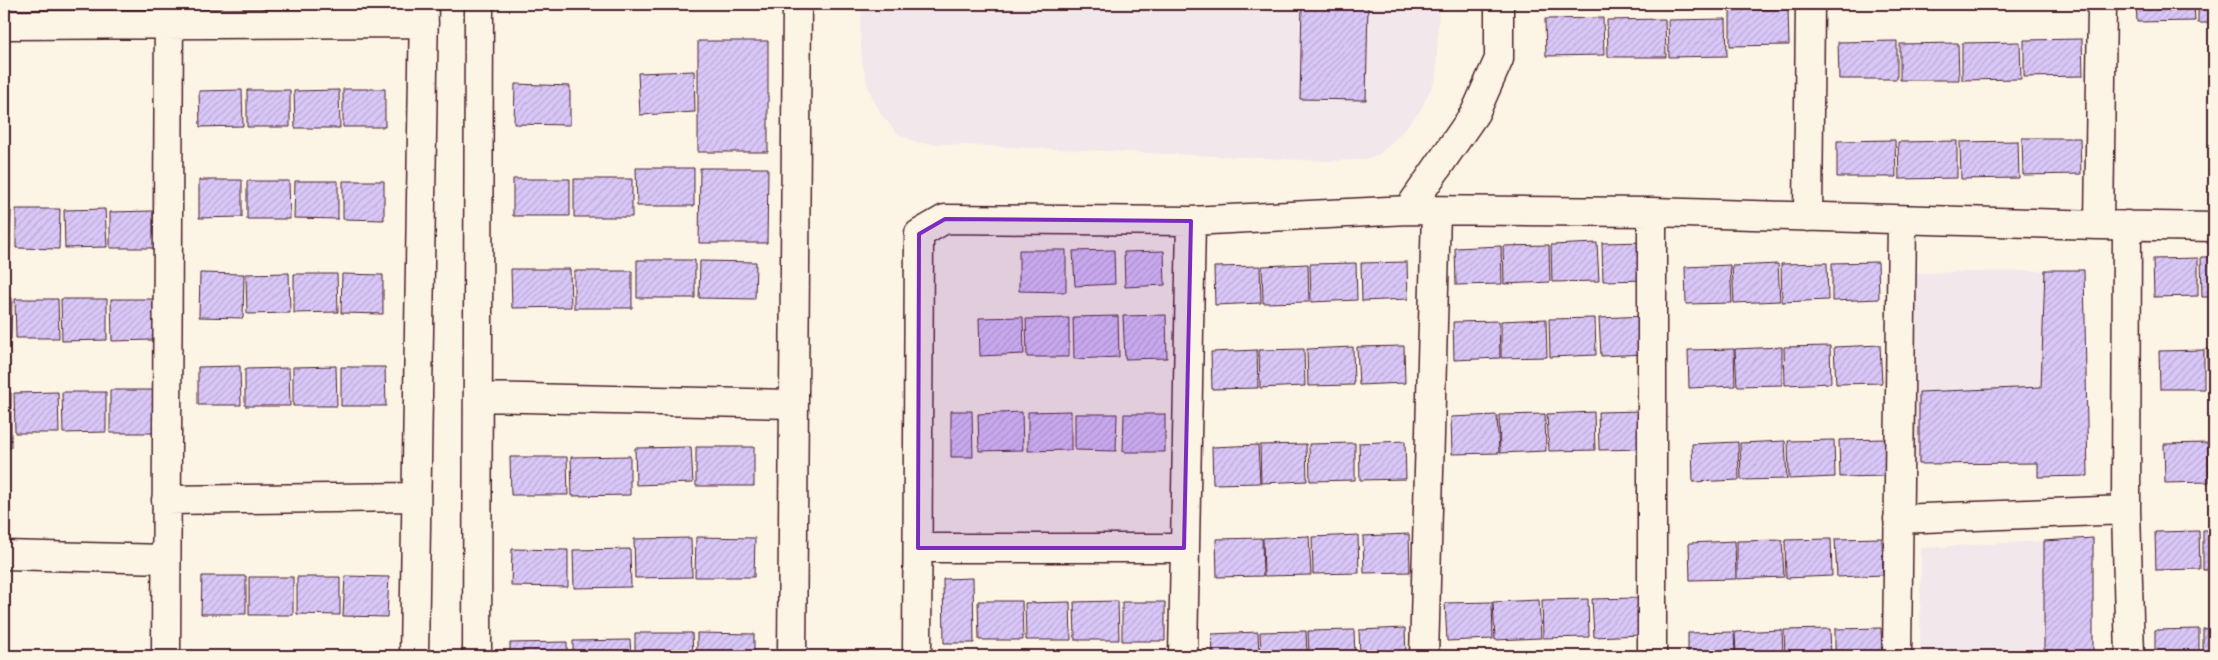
<svg xmlns="http://www.w3.org/2000/svg" width="2218" height="660" font-family="'Comic Neue',sans-serif">
	<style>
		.built { fill: #f2e7eb }
		.building { fill: url(#building-hatch); stroke: #4a1f2b }
		.lines { fill: none; stroke-linecap: round; stroke-linejoin: round }
		.minor-casing { stroke: #4a1f2b; stroke-width: 31 }
		.minor { stroke: #fcf5e5; stroke-width: 28 }
		.marked { fill: #7b2cbf; fill-opacity: 0.2; stroke: #7b2cbf; stroke-width: 4; stroke-linejoin: round }
	</style>
	<defs>
		<pattern id="building-hatch" width="6" height="6" patternUnits="userSpaceOnUse" patternTransform="scale(1.25)"><rect width="6" height="6" fill="#d9c7f8"/><path d="M-1 1l2-2M0 6l6-6M5 7l2-2" fill="none" stroke="#bcaad5"/></pattern>
	</defs>
	<rect width="100%" height="100%" fill="#fcf5e5"/>
	<filter id="ink" filterUnits="userSpaceOnUse"><feTurbulence type="fractalNoise" baseFrequency=".02" numOctaves="2"/><feDisplacementMap in="SourceGraphic" scale="10" xChannelSelector="R" yChannelSelector="G"/><feConvolveMatrix kernelMatrix="1 2 1 2 8 2 1 2 1" color-interpolation-filters="sRGB"/></filter>
	<g filter="url(#ink)">
		<path class="built" d="M862 4H1439L1436 78 1420 111 1400 134 1380 154 1361 160 1327 161 918 143 898 134 881 114 869 90 862 61 860 31Z
			M2084 270 2088 476 2038 477 2037 463 1913 465 1909 273Z
			M2093 538V656H1920L1921 548Z"/>
		<path class="building" d="M1302 4H1368L1366 100 1300 99Z
			M2136 4H2194L2195 21 2137 22Z
			M2198 4H2214V23H2198Z
			M1788 9 1789 45 1730 46V10Z
			M1603 18 1604 55 1546 56 1545 19Z
			M1665 19 1666 57H1608L1607 20Z
			M1726 19 1727 56 1669 57 1668 20Z
			M2082 39 2083 76 2024 77V40Z
			M698 41H768V152H698Z
			M1897 41V79H1839L1838 42Z
			M2020 42 2021 79 1962 80V43Z
			M1958 43 1959 80H1900V44Z
			M694 71 695 112 640 115 638 73Z
			M515 84 570 86V125L514 124Z
			M343 89H385V127H343Z
			M242 90 243 126 200 127 199 91Z
			M247 90H290V127H247Z
			M339 90 340 128H295L294 91Z
			M2022 138H2080L2081 174 2023 175Z
			M1895 140 1896 177H1837V141Z
			M1957 141V178L1899 179 1898 142Z
			M2018 141 2019 178 1961 179 1960 142Z
			M636 168H694V206H637Z
			M700 168H768L767 243H699Z
			M513 179H570V216H513Z
			M574 179H632V217H574Z
			M199 180H242V217L199 218Z
			M247 181H289L290 219H247Z
			M295 181H338V219L294 218Z
			M343 181H384V220L343 219Z
			M16 209H60L59 249 16 248Z
			M105 209 107 247 65 248 64 210Z
			M4 210 11 211 10 248H4Z
			M153 211 154 248H110V212Z
			M1648 242 1649 280 1603 281 1602 243Z
			M1597 243 1599 281 1552 282 1551 245Z
			M1549 245 1550 282 1504 284 1503 246Z
			M1501 246 1502 284 1456 285 1455 248Z
			M1019 250H1066V292L1019 291Z
			M1114 250 1115 284 1075 286 1073 251Z
			M1164 251 1165 285 1125 287 1124 252Z
			M2201 257H2214V297H2202Z
			M2198 258V296L2154 297 2153 259Z
			M637 260H695V298H637Z
			M700 261 756 262 755 299 699 298Z
			M1407 262 1408 299 1362 301 1361 263Z
			M1878 262 1879 299 1832 301V263Z
			M1356 263 1357 300 1311 302 1310 264Z
			M1827 263 1828 300 1782 302 1781 264Z
			M1308 264 1309 302 1263 303 1262 266Z
			M1778 264 1780 301 1734 303 1732 266Z
			M1730 265 1732 303 1686 304 1685 267Z
			M1260 266 1261 303 1215 305 1214 267Z
			M511 269H570L571 307 512 308Z
			M2045 270H2084L2088 476 2038 477V463L1919 464V392L2041 387Z
			M574 271H632V308H574Z
			M200 273 244 274 243 318 199 317Z
			M289 273 290 313 247 314 246 274Z
			M294 274H337L338 312 294 313Z
			M342 274 383 275V314L341 313Z
			M4 297 12 298 11 339H4Z
			M15 299H58L59 338H16Z
			M61 299H107V340L62 341Z
			M111 299H153L154 340 112 341Z
			M1166 315 1167 358 1125 359 1123 316Z
			M1118 316 1119 357 1074 359 1073 317Z
			M1645 316 1647 354 1601 356 1599 318Z
			M1023 317 1024 354 980 356 979 318Z
			M1069 318V357H1027L1026 319Z
			M1595 318 1596 355 1550 357 1549 319Z
			M1546 319 1547 357 1501 358V321Z
			M1499 321 1500 358 1454 360 1453 322Z
			M1880 345 1882 383 1836 384 1834 347Z
			M1404 346 1405 383 1359 385 1357 347Z
			M1830 346 1831 383 1785 385 1784 347Z
			M1353 347 1354 385 1308 386 1307 349Z
			M1782 347V385L1737 386 1735 349Z
			M1304 349 1305 386 1260 388 1259 350Z
			M1734 349 1735 386 1689 388 1688 350Z
			M2207 349H2214V389H2208Z
			M1257 350 1258 388 1212 389 1211 352Z
			M2204 350V389H2160L2159 351Z
			M240 366 241 405H198V367Z
			M336 366 337 406H293V367Z
			M341 367H385L386 406H341Z
			M289 368 290 406H245V369Z
			M110 390H155L154 433H110Z
			M58 392 59 433H15L14 393Z
			M62 392H106V432L63 433Z
			M4 393H11V448H4Z
			M951 411H972L973 457H951Z
			M1071 411V450L1028 451V412Z
			M1644 411 1645 449 1599 450 1598 412Z
			M1022 412 1023 450 979 451 978 414Z
			M1594 412 1595 450 1549 451 1547 414Z
			M1075 414H1117L1116 451 1075 450Z
			M1124 414H1165V452H1123Z
			M1545 414 1546 451 1500 453 1499 415Z
			M1497 415 1499 453 1452 454 1451 417Z
			M1885 439 1886 476 1840 477 1839 440Z
			M1834 440 1835 477 1789 479 1788 441Z
			M1405 441 1406 479 1360 480 1359 443Z
			M1785 441 1787 479 1741 480 1740 443Z
			M1738 442 1739 480 1693 482 1692 444Z
			M2212 442H2214V482H2213Z
			M1355 443V480L1310 481 1309 444Z
			M2208 443 2209 482 2165 483 2164 444Z
			M1306 444 1307 481 1261 483 1260 445Z
			M1258 445 1260 483 1213 484 1212 447Z
			M691 447 693 483 636 485 635 448Z
			M696 447H754V486H696Z
			M630 456V495L572 496 571 457Z
			M510 457H567L568 495H511Z
			M2203 530H2214V570H2203Z
			M2199 531 2200 569 2156 570 2155 532Z
			M1409 534 1410 572 1364 573 1363 536Z
			M1358 535 1359 573 1313 574 1312 537Z
			M1309 536 1311 575 1264 576 1263 538Z
			M696 537 755 538 754 577H695Z
			M691 538 692 577 635 578 634 539Z
			M1262 538 1263 576 1217 577 1216 539Z
			M1882 538 1883 575 1837 577 1835 539Z
			M2093 538V656H2044V541Z
			M1831 539 1832 576 1786 578 1785 540Z
			M1782 540 1784 577 1737 579V541Z
			M1735 541 1736 579 1690 580 1689 543Z
			M512 549 568 550V587L511 586Z
			M630 549 631 587 574 588 573 550Z
			M202 576H246V614H201Z
			M345 576 389 577 387 617 343 616Z
			M249 577H293V615H249Z
			M297 577H340V615L297 614Z
			M973 578 974 643H944L943 579Z
			M1638 598 1640 635 1594 637 1592 599Z
			M1588 599 1589 637 1543 638 1542 600Z
			M1539 600 1541 638 1495 640 1493 602Z
			M978 601H1022L1023 640H979Z
			M1118 601 1119 640H1075L1074 602Z
			M1070 602 1071 640H1026L1025 603Z
			M1122 602H1165V641H1122Z
			M1492 602 1493 639 1447 641 1445 603Z
			M1405 628 1406 656H1360L1359 630Z
			M1881 628 1882 656H1835V629Z
			M2214 628V656H2203V629Z
			M1830 629 1831 656H1785L1784 630Z
			M2199 629V656H2155V630Z
			M1354 630 1355 656H1309L1308 631Z
			M1782 630 1783 656H1736L1735 632Z
			M1306 631 1307 656H1261L1260 632Z
			M1258 632 1259 656H1213L1212 634Z
			M1734 632 1735 656H1688V633Z
			M635 633H692L693 656H635Z
			M697 633 754 634V656H697Z
			M630 640 631 656H573V641Z
			M567 642V656H510V643Z
			M16 653H59V656H16Z
			M107 654V656H64V655Z
			M110 655H152V656H110Z"/>
		<g class="lines">
			<g class="minor-casing">
				<path id="minor" d="M4 25 424 23
					M1408 210 1475 113 1499 59V4
					M1808 217 1810 4
					M2099 225 2102 4
					M2127 225 2126 510 2130 656
					M478 397 794 404
					M166 500 415 497
					M1898 519 2126 510
					M918 548H1184
					M4 555 166 559
					M166 656 169 4
					M414 656 424 4
					M477 656 479 4
					M792 656 797 4
					M917 656 919 234 945 219 1191 221 1408 210 1652 212 2099 225 2214 227
					M1183 656 1191 221
					M1424 656 1436 212
					M1652 656V212
					M1897 656 1902 220"/>
			</g>
			<use href="#minor" class="minor"/>
		</g>
	</g>
	<path class="marked" d="M945 219 1191 221 1184 548H918L919 234Z"/>
	<rect width="2218" height="660" fill="none" stroke="#fcf5e5" stroke-width="20"/>
	<rect x="10" y="10" width="2198" height="640" fill="none" stroke="#4a1f2b" stroke-width="2" filter="url(#ink)"/>
</svg>
